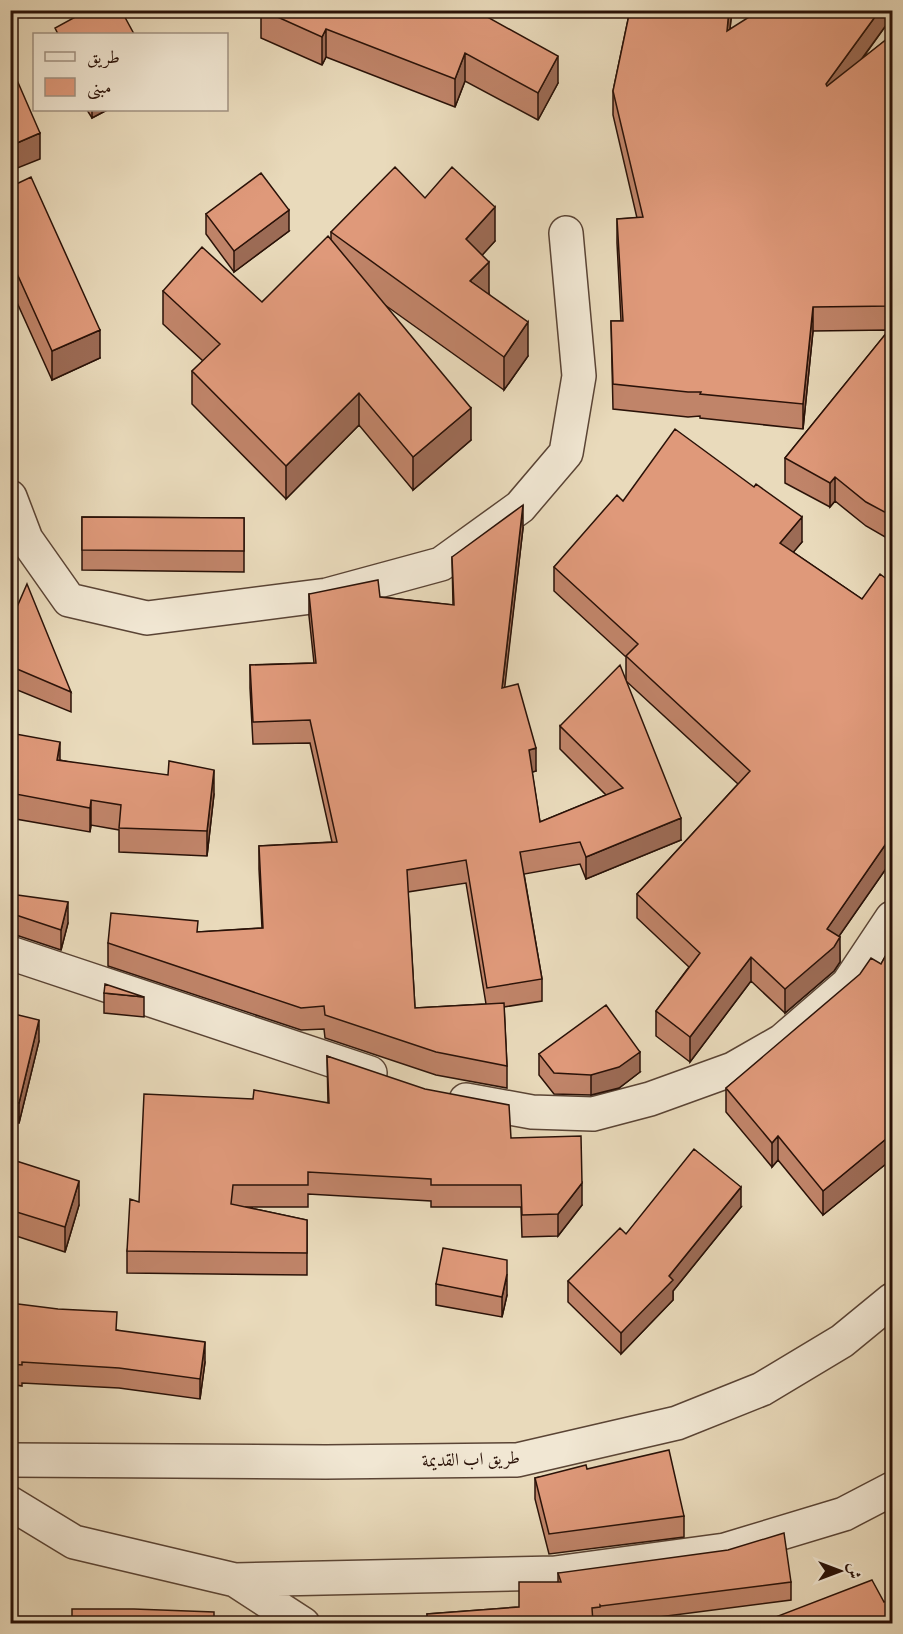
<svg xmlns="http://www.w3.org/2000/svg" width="903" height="1634" font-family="'IM FELL DW Pica',Amiri,serif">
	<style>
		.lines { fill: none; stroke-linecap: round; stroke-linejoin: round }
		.minor-casing { stroke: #5a4435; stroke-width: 36 }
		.tertiary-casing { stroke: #5a4435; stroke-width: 36 }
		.minor { stroke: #f1e7d3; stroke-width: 33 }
		.tertiary { stroke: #f1e7d3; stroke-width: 33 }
		.wall { fill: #c08469; stroke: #2a1208; stroke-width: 1.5; fill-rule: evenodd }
		.shaded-wall { fill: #9c6b55; stroke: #2a1208; stroke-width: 1.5 }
		.building { fill: #df997a; stroke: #2a1208; stroke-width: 1.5 }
		.labels { text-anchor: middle; stroke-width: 4.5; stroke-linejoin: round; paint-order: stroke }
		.street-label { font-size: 18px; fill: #2a1208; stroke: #f1e7d3 }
	</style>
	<rect width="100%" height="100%" fill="#e9dabb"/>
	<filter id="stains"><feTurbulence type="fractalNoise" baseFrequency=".00333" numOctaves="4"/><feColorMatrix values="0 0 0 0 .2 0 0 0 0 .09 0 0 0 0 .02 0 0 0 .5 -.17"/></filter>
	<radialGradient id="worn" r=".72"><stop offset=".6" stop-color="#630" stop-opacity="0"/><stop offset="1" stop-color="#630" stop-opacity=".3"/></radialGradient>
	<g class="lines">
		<g class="minor-casing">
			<path id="minor" d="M10 497 26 539 69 600 147 618 327 595 441 564 520 507 566 453 579 376 566 233
				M10 953 370 1073
				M466 1100 532 1112 593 1114 650 1099 733 1069 782 1041 848 984 892 918
				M10 1503 74 1542 235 1580 555 1573 725 1550 844 1514 892 1489
				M235 1580 303 1624"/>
		</g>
		<g class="tertiary-casing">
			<path id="tertiary" d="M10 1460 326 1462 517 1460 677 1423 762 1389 842 1341 892 1300"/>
		</g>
		<use href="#minor" class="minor"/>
		<use href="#tertiary" class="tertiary"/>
	</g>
	<path class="wall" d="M261 10 481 13 558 83 538 120 465 81 455 107 326 57 322 65 261 38Z
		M630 10H732L730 29 892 10V17L862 59 892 35V541L866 526 835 501 830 507 785 483V458L889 330 813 331 803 429 700 418V416L688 417 613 409 611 321H621L617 243V219L637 218 613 115V91Z
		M87 110H107L92 118Z
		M10 187 100 358 52 380 10 287Z
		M425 198 495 241 482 255 489 294 528 356 504 390 385 305 471 440 413 490 359 425 286 499 192 404V371L203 361 163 324V291L262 302 331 239V232Z
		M206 214 289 231 234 272 206 234Z
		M623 501 802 542 793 552 862 599 892 583V860L839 936 840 962 834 971 785 1013 751 981 690 1062 656 1036V1011L689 967 637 918V894L738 784 626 681V657L554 591V567Z
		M82 517 244 518V572L82 570Z
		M523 528 504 688 536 771 532 772 540 822 606 795 560 749V726L681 840 586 879 580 864 524 874 542 979V1001L504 1007 507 1066V1088L436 1075 325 1038 324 1029 301 1030 108 966V943L198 932 262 928 259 869V846L332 842 310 743 253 744 250 688V665L314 663 309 616V594L380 597 453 605 452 557ZM466 883 486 1004 415 1008 408 892Z
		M10 536 13 542V570H10Z
		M10 623 71 692V712L10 687Z
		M10 733 60 760 214 794 207 856 119 852V830L91 825 90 832 10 818Z
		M10 894 68 923 61 950 16 935H10Z
		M892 944V1159L823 1215 778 1160 772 1167 726 1112V1088L881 964Z
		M104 993 144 997V1017L104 1013Z
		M10 1013 39 1041 19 1123 10 1121Z
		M539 1054 640 1072 619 1088 591 1095 554 1094 539 1075Z
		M327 1056 511 1138 582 1205 558 1236 522 1237 521 1207H431V1201L308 1194V1207H245L307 1220V1275L127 1273V1251L139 1202 328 1103Z
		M10 1159 79 1205 65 1252 10 1234Z
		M741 1207 673 1291V1300L621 1354 568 1302V1281L626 1234Z
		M436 1284 507 1295 502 1317 436 1305Z
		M10 1303 117 1330 205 1362 200 1399 119 1388 22 1383V1386L10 1384Z
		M587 1469 684 1516V1537L549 1554 535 1499V1478Z
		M558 1573 791 1582V1600L612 1623H427V1614L519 1607 558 1582Z"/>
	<path class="shaded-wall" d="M134 10H141L134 16Z
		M729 10H732L727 55V31Z
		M880 10H892V17L826 108V84Z
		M326 29V57L322 65V37Z
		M465 53V81L455 107V79Z
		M558 56V83L538 120V93Z
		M892 75V99L886 79Z
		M92 110H107L92 118Z
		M40 133V159L10 171V146Z
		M495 207V241L466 273V239Z
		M289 210V231L234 272V251Z
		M489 262V295L470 281Z
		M813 307V331L803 429V404Z
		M528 322V356L504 390V357Z
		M100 330V358L52 380V351Z
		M359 393V425L286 499V466Z
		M471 408V440L413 490V457Z
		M835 477V501L830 507V483Z
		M523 505V528L502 711V688Z
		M802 517V542L780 568V543Z
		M12 581V609L10 610V582Z
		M60 742V766L57 760Z
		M536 748V771L529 773V750Z
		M214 770V794L207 856V831Z
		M91 800V825L90 832V808Z
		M681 818V840L586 879V857Z
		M892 835V860L828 952 840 937V962L834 971 785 1013V989Z
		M68 902V923L61 950V930Z
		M751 957V981L690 1062V1037Z
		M39 1020V1041L19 1123V1103Z
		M640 1052V1072L619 1088 591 1095V1075Z
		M892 1134V1159L823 1215V1191Z
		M778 1136V1160L772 1167V1143Z
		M79 1181V1205L65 1252V1227Z
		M582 1183V1205L558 1236V1214Z
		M741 1187V1207L673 1291V1300L621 1354V1333L669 1276Z
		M507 1274V1295L502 1317V1297Z
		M205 1342V1362L200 1399V1379Z"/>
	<path class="building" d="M88 10H121L134 34H58L55 28Z
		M262 10H481L480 13 558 56 538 93 465 53 455 79 326 29 322 37Z
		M630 10H729L727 31 760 10H880L826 84 827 86 892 35V75L886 79 892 92V306L813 307 803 404 700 394 701 392H688L613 384 611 321H623L617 219 643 217 613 91Z
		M10 64 40 133 10 146Z
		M395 167 425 198 452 167 495 207 466 239 489 262 470 281 528 322 504 357 331 232Z
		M261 173 289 210 234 251 206 214Z
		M31 177 100 330 52 351 10 258V187Z
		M328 236 471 408 413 457 359 393 286 466 192 371 220 344 163 291 202 247 262 302Z
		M892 326V516L866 502 835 477 830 483 785 458Z
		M675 429 754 487 756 484 802 517 780 543 862 599 880 574 892 583V835L827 929 840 937 834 947 785 989 751 957 690 1037 656 1011 700 953 637 894 750 771 626 656 638 644 554 567 617 495 623 501Z
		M523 505 502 688 518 684 536 748 529 750 540 822 623 788 560 726 620 665 681 818 586 857 580 842 520 852 542 979 487 988 466 860 407 870 415 1008 504 1003 507 1066 436 1052 325 1015 324 1006 301 1008 108 943 111 913 198 921 197 932 263 928 259 846 337 842 310 720 253 722 250 665 316 663 309 594 378 580 380 597 454 605 452 557Z
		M82 517 244 518V551L82 550Z
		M27 584 71 692 10 666V623Z
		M10 733 60 742 57 760 168 775 169 761 214 770 207 831 119 828 121 805 91 800 90 808 10 793Z
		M10 894 68 902 61 930 16 915H10Z
		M892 944V1134L823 1191 778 1136 772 1143 726 1088 860 974 871 958 881 964Z
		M105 984 144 997 104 993Z
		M606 1005 640 1052 619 1067 591 1075 554 1073 539 1054Z
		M10 1013 39 1020 19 1103 10 1101Z
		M327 1056 425 1089 509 1105 511 1138 581 1136 582 1183 558 1214 522 1215 521 1185H431V1179L308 1172V1185H233L231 1204 307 1220V1253L127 1251 130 1199 139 1202 144 1094 253 1099 254 1090 329 1103Z
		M694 1149 741 1187 669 1276 673 1280 621 1333 568 1281 620 1228 626 1234Z
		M10 1159 79 1181 65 1227 10 1210Z
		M443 1248 507 1260V1274L502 1297 436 1284Z
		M10 1303 58 1309 117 1312 116 1330 205 1342 200 1379 119 1368 22 1362V1365L10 1364Z
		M669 1450 684 1516 549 1534 535 1478 586 1465 587 1469Z
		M784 1533 791 1582 601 1606 600 1605V1607L592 1608 593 1623H428L427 1614 519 1607V1582H561L558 1573 728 1550Z
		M872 1580 884 1602 892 1598V1623H760Z
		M72 1609H134L214 1612V1623H216H72Z"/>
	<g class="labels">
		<g class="street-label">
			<text transform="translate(471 1459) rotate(-2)" y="6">طريق اب القديمة</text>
		</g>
	</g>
	<rect width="903" height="1634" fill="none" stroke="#e9dabb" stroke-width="36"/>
	<rect x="12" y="12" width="879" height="1610" fill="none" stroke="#2a1208" stroke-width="3"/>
	<rect x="18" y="18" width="867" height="1598" fill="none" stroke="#2a1208" stroke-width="1.5"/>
	<rect x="33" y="33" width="195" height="78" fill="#f1e7d3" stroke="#a19282" stroke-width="1.5"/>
	<rect x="45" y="52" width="30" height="9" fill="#f1e7d3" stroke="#a19282" stroke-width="1.5"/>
	<text x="87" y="63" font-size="18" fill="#2a1208">طريق</text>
	<rect x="45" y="78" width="30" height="18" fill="#df997a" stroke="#a19282" stroke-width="1.5"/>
	<text x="87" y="93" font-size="18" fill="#2a1208">مبنى</text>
	<g transform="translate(840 1571) rotate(90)" stroke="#f1e7d3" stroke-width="4.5" paint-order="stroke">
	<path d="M0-4.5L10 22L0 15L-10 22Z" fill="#2a1208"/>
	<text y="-9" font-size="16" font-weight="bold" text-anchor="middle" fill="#2a1208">ش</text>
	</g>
	<rect width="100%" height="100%" filter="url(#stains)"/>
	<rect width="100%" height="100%" fill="url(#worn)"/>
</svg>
